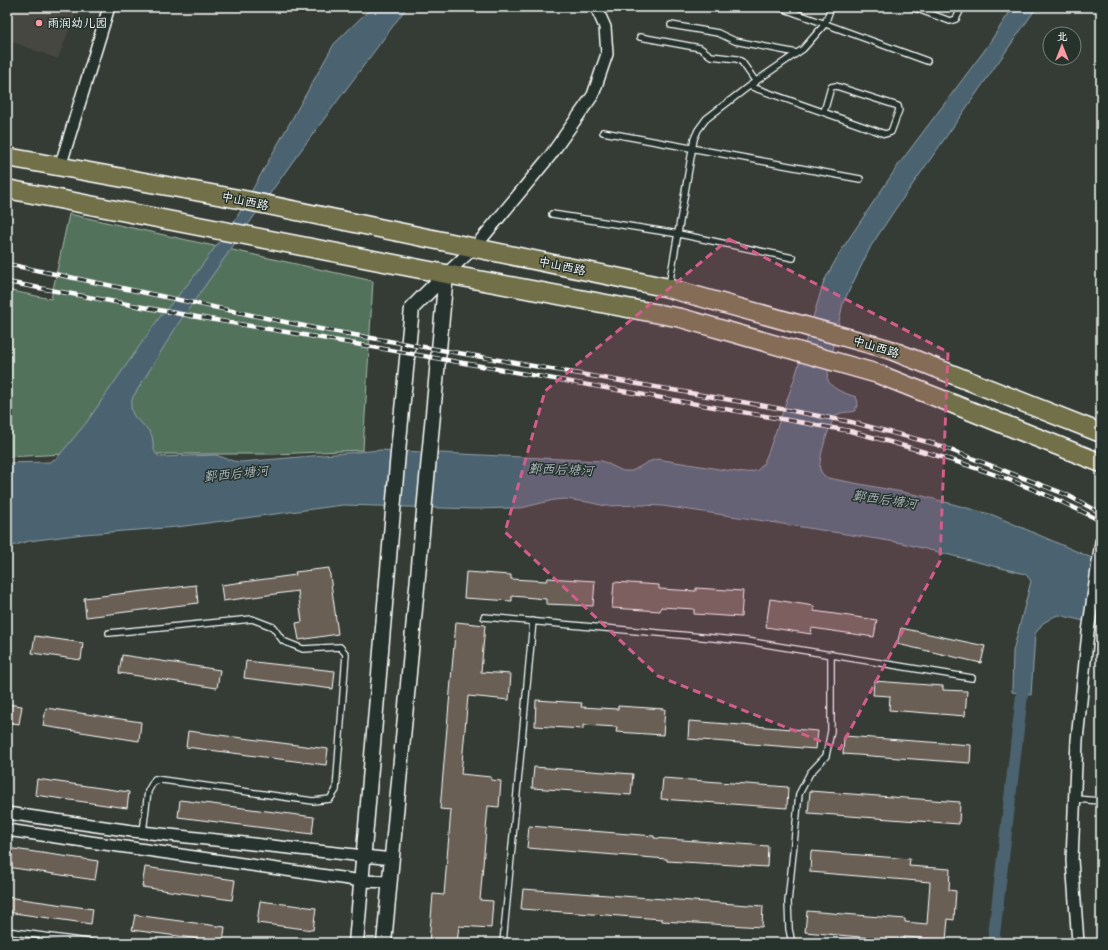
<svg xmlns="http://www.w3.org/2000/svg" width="1108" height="950" font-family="Kalam,'LXGW WenKai TC',sans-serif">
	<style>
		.built { fill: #44463f }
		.green { fill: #52725b; stroke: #a8b8ad }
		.water { fill: #4b636f; stroke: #93a1a9 }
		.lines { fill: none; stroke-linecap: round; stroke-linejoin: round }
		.canal { stroke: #4b636f; stroke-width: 12 }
		.building { fill: #6a5f55; stroke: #fff }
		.service-casing { stroke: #fff; stroke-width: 8 }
		.minor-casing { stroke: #fff; stroke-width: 14 }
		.tertiary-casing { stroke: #fff; stroke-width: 17 }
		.primary-casing { stroke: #fff; stroke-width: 21 }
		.service { stroke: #26332d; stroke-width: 5.5 }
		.minor { stroke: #26332d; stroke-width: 11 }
		.tertiary { stroke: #26332d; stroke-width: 14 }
		.primary { stroke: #71704a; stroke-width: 18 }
		.rail-casing { stroke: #fff; stroke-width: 4.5 }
		.rail { stroke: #26332d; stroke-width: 3; stroke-dasharray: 9; stroke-linecap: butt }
		.marked { fill: #d45d8c; fill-opacity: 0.2; stroke: #d45d8c; stroke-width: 3; stroke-dasharray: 8 5; stroke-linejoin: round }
		.poi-dot { fill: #ff9aa2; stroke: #26332d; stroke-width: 1.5 }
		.labels { text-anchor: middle; stroke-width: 3; stroke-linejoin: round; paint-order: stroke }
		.poi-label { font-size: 12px; fill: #fff; stroke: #26332d; text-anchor: start }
		.street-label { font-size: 12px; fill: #fff; stroke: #26332d }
		.water-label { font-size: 13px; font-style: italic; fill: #aeb9be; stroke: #26332d }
	</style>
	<rect width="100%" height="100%" fill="#343c35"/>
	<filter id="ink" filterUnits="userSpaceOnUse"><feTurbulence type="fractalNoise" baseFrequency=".025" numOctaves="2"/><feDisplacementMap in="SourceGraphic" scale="8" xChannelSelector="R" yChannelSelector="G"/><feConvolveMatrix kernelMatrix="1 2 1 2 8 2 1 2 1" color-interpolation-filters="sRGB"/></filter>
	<g filter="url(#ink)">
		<path class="built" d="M7 7H78L58 59 7 40Z"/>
		<path class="green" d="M69 214 373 281 363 450 274 454H64L7 457V290L51 299Z"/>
		<path class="water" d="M372 7H407L293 161 178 324 133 397C131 403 130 406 132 412 135 421 148 426 152 436 154 444 151 453 161 457L216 455 233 461 242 462 381 450 602 461 623 471H632L648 462 657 459 744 473 751 472 758 470 763 464 768 453 794 380 824 281 842 249 899 164 984 51 1013 7H1037L894 211 871 246 843 303 827 378C831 390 845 393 856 397L858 402 855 411C850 413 842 411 837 415 830 420 818 460 820 469 821 473 824 476 828 478L923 496 993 515 1101 562V625L1059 615 1055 616 1043 623 1035 634 1031 695 1012 692 1013 651 1031 581 1028 577 1025 574 902 543 745 518 662 506 643 505 606 506 587 502 565 499 554 500 521 508H510L475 509 343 505 177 527 84 534 29 541 12 546 7 552V463L49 462 57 458 86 423 159 318 192 279 237 217 334 44Z"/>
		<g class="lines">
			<path class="canal" d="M993 943 1024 678"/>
		</g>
		<path class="building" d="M329 568 338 634 299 640 296 623 302 622 298 591 223 601 221 585 296 575 295 572Z
			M466 572 511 575V579L547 581 548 578 595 581 593 606 546 604V599L512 596V601L464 598Z
			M614 582 659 585V589L696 591V588L743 591 741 617 694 614V609L661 607 660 611 612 608Z
			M196 585 198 603 86 617 84 598Z
			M770 599 814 606V611L877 620 874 637 812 628 811 634 766 627Z
			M456 622 485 625 481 672 511 674 509 700 468 696 461 774 491 777V780L501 781 499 807 488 806 480 900 493 901 491 928 459 926 457 943H429L433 894 444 895 451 810 440 809Z
			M901 628 985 646 981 663 897 644Z
			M35 636 83 643 81 660 32 653Z
			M122 655 220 670 217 688 119 673Z
			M246 661 335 671 333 689 244 678Z
			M874 681 943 686V690L967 691 965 716 889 710 890 696 873 695Z
			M536 700 582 703 581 707 618 709V706L665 709 663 735 616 732 617 727 583 725V729L535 726Z
			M7 704 22 706 19 724 7 722Z
			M46 708 141 722 139 741 43 726Z
			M689 721 818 731 816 749 688 739Z
			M188 731 328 749 326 765 186 747Z
			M844 736 971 745 970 763 843 754Z
			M534 767 633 774 631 795 532 788Z
			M663 778 788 787 787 808 661 799Z
			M37 779 129 792 127 808 35 795Z
			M810 791 960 802 959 824 808 813Z
			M180 800 314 817 312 834 178 817Z
			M529 826 654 836V838L768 846 767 867 667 861V859L527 848Z
			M7 848 98 861 95 880 7 867Z
			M811 851 910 859 909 866 950 869 949 890 956 891 954 920 948 919 946 940 904 937V941L805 932 807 911 905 919V922L927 924 930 882 810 872Z
			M145 867 235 880 232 900 142 887Z
			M523 889 763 906 762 927 662 921V919L521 909Z
			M7 897 93 909 91 924 7 912Z
			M260 901 316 908 313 930 257 923Z
			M135 915 225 927 223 942 132 930Z"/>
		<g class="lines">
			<g class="service-casing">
				<path id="service" d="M779 7 927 61
					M912 7 950 21 956 19 962 7
					M671 25 718 33 735 41 797 53
					M640 37 700 48 711 56 737 59 742 62 756 82
					M749 86 885 134 891 132 899 110 898 106 836 86 831 87 824 112
					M603 132 860 179
					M552 214 679 234 793 258
					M669 286 694 139 698 130 706 119 749 86 803 49 825 24 831 7
					M484 617 746 641 972 678
					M109 633 252 619 273 627 283 641 303 649 340 647 346 654 336 790 330 799 313 801 155 779 148 791 143 832
					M1075 799 1101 801
					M7 931 95 943
					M503 943 533 621
					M792 943 789 929 788 902 799 794 810 773 826 756 831 731V654"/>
			</g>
			<g class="minor-casing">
				<path id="minor" d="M60 167 109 7
					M446 274 475 247 550 156 593 95 607 54 605 27 596 7
					M7 813 132 831 392 859
					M7 830 362 881 390 882
					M1078 943 1072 860 1077 740 1088 632 1101 542"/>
			</g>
			<g class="tertiary-casing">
				<path id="tertiary" d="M356 943 399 441 412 308 446 274
					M384 943 446 274"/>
			</g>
			<g class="primary-casing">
				<path id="primary" d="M7 157 239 199 664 287 888 349 1101 433
					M7 189 446 274 681 318 878 374 1101 463"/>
			</g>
			<use href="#service" class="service"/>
			<use href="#minor" class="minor"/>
			<use href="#tertiary" class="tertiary"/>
			<use href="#primary" class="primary"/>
			<g class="rail-casing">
				<path id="rail" d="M7 264 314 328 771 407 851 422 935 444 1065 494 1101 513
					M7 282 197 317 310 336 850 431C898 444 946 457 993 474 1030 487 1066 503 1101 521"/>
			</g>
			<use href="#rail" class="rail"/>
		</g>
	</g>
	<path class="marked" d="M729 239 948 352 940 561 840 749 658 676 505 532 545 391Z"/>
	<circle class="poi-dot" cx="39" cy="23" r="4"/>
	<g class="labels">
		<g class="poi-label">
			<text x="47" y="27">雨润幼儿园</text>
		</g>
		<g class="street-label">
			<text transform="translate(245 201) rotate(12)" y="4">中山西路</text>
			<text transform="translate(562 266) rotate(12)" y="4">中山西路</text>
			<text transform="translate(876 347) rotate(17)" y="4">中山西路</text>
		</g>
		<g class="water-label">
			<text transform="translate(561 469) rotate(2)" y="5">鄞西后塘河</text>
			<text transform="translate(236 473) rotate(-6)" y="5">鄞西后塘河</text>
			<text transform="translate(885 499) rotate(8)" y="5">鄞西后塘河</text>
		</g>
	</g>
	<rect width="1108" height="950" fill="none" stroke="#26332d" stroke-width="24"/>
	<rect x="12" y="12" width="1084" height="926" fill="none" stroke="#fff" stroke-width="1.5" filter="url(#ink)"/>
	<g transform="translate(1062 46)"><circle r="19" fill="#26332d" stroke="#7d8581"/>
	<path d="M0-3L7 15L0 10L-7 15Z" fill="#ff9aa2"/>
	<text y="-6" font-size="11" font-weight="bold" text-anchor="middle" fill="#ffffff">北</text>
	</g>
</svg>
